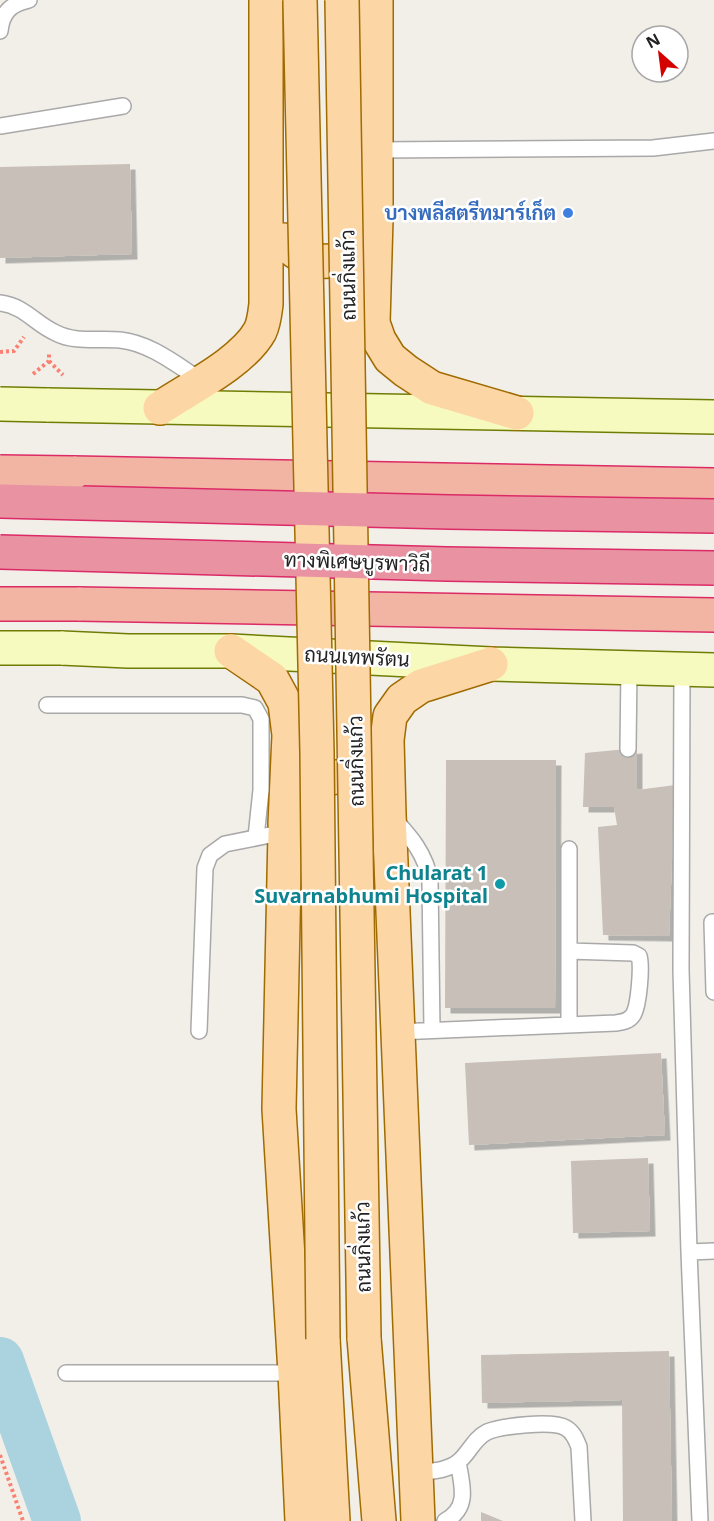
<svg xmlns="http://www.w3.org/2000/svg" width="714" height="1521" font-family="'Noto Sans',Sarabun,sans-serif">
	<style>
		.lines { fill: none; stroke-linecap: round; stroke-linejoin: round }
		.river { stroke: #aad3df; stroke-width: 48 }
		.building { fill: #c7bfb8; filter: url(#shadow) }
		.service-casing { stroke: #a9a9a9; stroke-width: 18 }
		.secondary-casing { stroke: #707d05; stroke-width: 36 }
		.primary-casing { stroke: #a06b00; stroke-width: 36 }
		.trunk-casing { stroke: #dc2a67; stroke-width: 36 }
		.path { stroke: #fa8072; stroke-width: 4; stroke-dasharray: 3 3; stroke-linecap: butt }
		.service { stroke: #fff; stroke-width: 15 }
		.secondary { stroke: #f7fabf; stroke-width: 33 }
		.primary { stroke: #fcd6a4; stroke-width: 33 }
		.trunk { stroke: #f2b4a3; stroke-width: 33 }
		.secondary-bridge-casing { stroke: #707d05; stroke-width: 36; stroke-linecap: butt }
		.primary-bridge-casing { stroke: #a06b00; stroke-width: 36; stroke-linecap: butt }
		.trunk-bridge-casing { stroke: #dc2a67; stroke-width: 36; stroke-linecap: butt }
		.motorway-bridge-casing { stroke: #dc2a67; stroke-width: 36; stroke-linecap: butt }
		.secondary-bridge { stroke: #f7fabf; stroke-width: 33 }
		.primary-bridge { stroke: #fcd6a4; stroke-width: 33 }
		.trunk-bridge { stroke: #f2b4a3; stroke-width: 33 }
		.motorway-bridge { stroke: #e892a2; stroke-width: 33 }
		.shop-dot { fill: #3f7fe0; stroke: #fff; stroke-width: 2 }
		.culture-dot { fill: #0f9aa8; stroke: #fff; stroke-width: 2 }
		.labels { text-anchor: middle; stroke-width: 5; stroke-linejoin: round; paint-order: stroke }
		.shop-label { font-size: 20px; font-weight: bold; fill: #366cbe; stroke: #fff; text-anchor: end }
		.street-label { font-size: 20px; fill: #222; stroke: #fff }
		.culture-label { font-size: 20px; font-weight: bold; fill: #0d838f; stroke: #fff; text-anchor: end }
	</style>
	<defs>
		<filter id="shadow"><feDropShadow dx="5.5" dy="5.5" stdDeviation="0" flood-color="#0004"/></filter>
	</defs>
	<rect width="100%" height="100%" fill="#f2efe9"/>
	<g class="lines">
		<path class="river" d="M0 1361 57 1521"/>
	</g>
	<path class="building" d="M130 164 132 254 0 258V167Z
		M637 748V790L675 785 669 936 603 935 598 827 617 825 614 807H583L585 753Z
		M446 760H556L555 1008H445Z
		M661 1053 665 1135 469 1145 465 1063Z
		M648 1158 650 1231 573 1233 571 1161Z
		M669 1351 672 1521H623L622 1400 482 1403 481 1355Z
		M481 1512 503 1521H481Z"/>
	<g class="lines">
		<g class="service-casing">
			<path id="service" d="M0 31C2 12 11 4 29 0
				M0 126 123 106
				M377 150 653 148 714 141
				M0 303C25 306 35 324 56 333 75 343 99 338 120 340 150 343 177 365 202 381
				M682 670 681 970 689 1252 700 1521
				M47 705H242L255 708 261 719V790L256 837
				M628 749 629 668
				M392 817C410 836 426 854 430 881L432 1030
				M714 922H712L714 992
				M569 1025V849
				M199 1031 205 868 210 855 225 844 285 832
				M397 1032 616 1023C623 1022 629 1021 633 1015 639 1006 642 966 639 956L633 953 569 951
				M689 1252 714 1251
				M66 1373H295
				M417 1473C430 1471 447 1471 458 1462 469 1454 473 1439 487 1432 501 1426 553 1420 566 1428 573 1432 576 1439 579 1447L583 1521
				M445 1521C470 1508 462 1485 458 1462"/>
		</g>
		<g class="secondary-casing">
			<path id="secondary" d="M47 405 714 417
				M61 648 128 651H231L491 664 714 670"/>
		</g>
		<g class="primary-casing">
			<path id="primary" d="M376 0V219L373 323 379 340 390 358 406 371 432 388 517 413
				M284 240C299 261 327 267 349 255 356 251 361 242 365 236
				M160 408C190 388 243 362 260 331 264 323 265 312 266 304V0
				M231 651 272 679 285 703 289 735 285 824
				M389 814 387 740 390 716 402 699 421 686 491 664
				M364 1338 379 1521
				M323 1339 333 1521
				M302 1521 295 1373 279 1109 285 832C287 824 287 811 291 805 299 793 328 774 343 777 363 781 377 800 389 814L418 1521"/>
		</g>
		<g class="trunk-casing">
			<path id="trunk" d="M73 473 714 485
				M78 604 714 615"/>
		</g>
		<path class="path" d="M0 352 14 351 24 337
			M49 361 63 375
			M33 374 49 361V353
			M0 1455 23 1521"/>
		<use href="#service" class="service"/>
		<use href="#secondary" class="secondary"/>
		<use href="#primary" class="primary"/>
		<use href="#trunk" class="trunk"/>
		<g class="secondary-bridge-casing">
			<path id="secondary-bridge" d="M0 404 47 405
				M0 648H61"/>
		</g>
		<g class="primary-bridge-casing">
			<path id="primary-bridge" d="M300 0 317 752 323 1339
				M342 0 364 1338"/>
		</g>
		<g class="trunk-bridge-casing">
			<path id="trunk-bridge" d="M0 472 73 473
				M0 604H78"/>
		</g>
		<g class="motorway-bridge-casing">
			<path id="motorway-bridge" d="M0 501 449 512 714 516
				M0 552 447 564 714 568"/>
		</g>
		<use href="#secondary-bridge" class="secondary-bridge"/>
		<use href="#primary-bridge" class="primary-bridge"/>
		<use href="#trunk-bridge" class="trunk-bridge"/>
		<use href="#motorway-bridge" class="motorway-bridge"/>
	</g>
	<circle class="shop-dot" cx="568" cy="213" r="6"/>
	<circle class="culture-dot" cx="500" cy="884" r="6"/>
	<g class="labels">
		<g class="shop-label">
			<text x="556" y="220">บางพลีสตรีทมาร์เก็ต</text>
		</g>
		<g class="street-label">
			<text transform="translate(348 275) rotate(-91)" y="7">ถนนกิ่งแก้ว</text>
			<text transform="translate(357 562) rotate(2)" y="7">ทางพิเศษบูรพาวิถี</text>
			<text transform="translate(357 657) rotate(3)" y="7">ถนนเทพรัตน</text>
			<text transform="translate(356 761) rotate(-91)" y="7">ถนนกิ่งแก้ว</text>
			<text transform="translate(363 1247) rotate(-91)" y="7">ถนนกิ่งแก้ว</text>
		</g>
		<g class="culture-label">
			<text x="488" y="880">Chularat 1<tspan x="488" dy="23">Suvarnabhumi Hospital</tspan></text>
		</g>
	</g>
	<g transform="translate(660 54) rotate(332)"><circle r="28" fill="#ffffff" stroke="#a7a7a7" stroke-width="1.5"/>
	<path d="M0-4.5L10 22L0 15L-10 22Z" fill="#d40000"/>
	<text y="-9" font-size="16" font-weight="bold" text-anchor="middle" fill="#222222">N</text>
	</g>
</svg>
